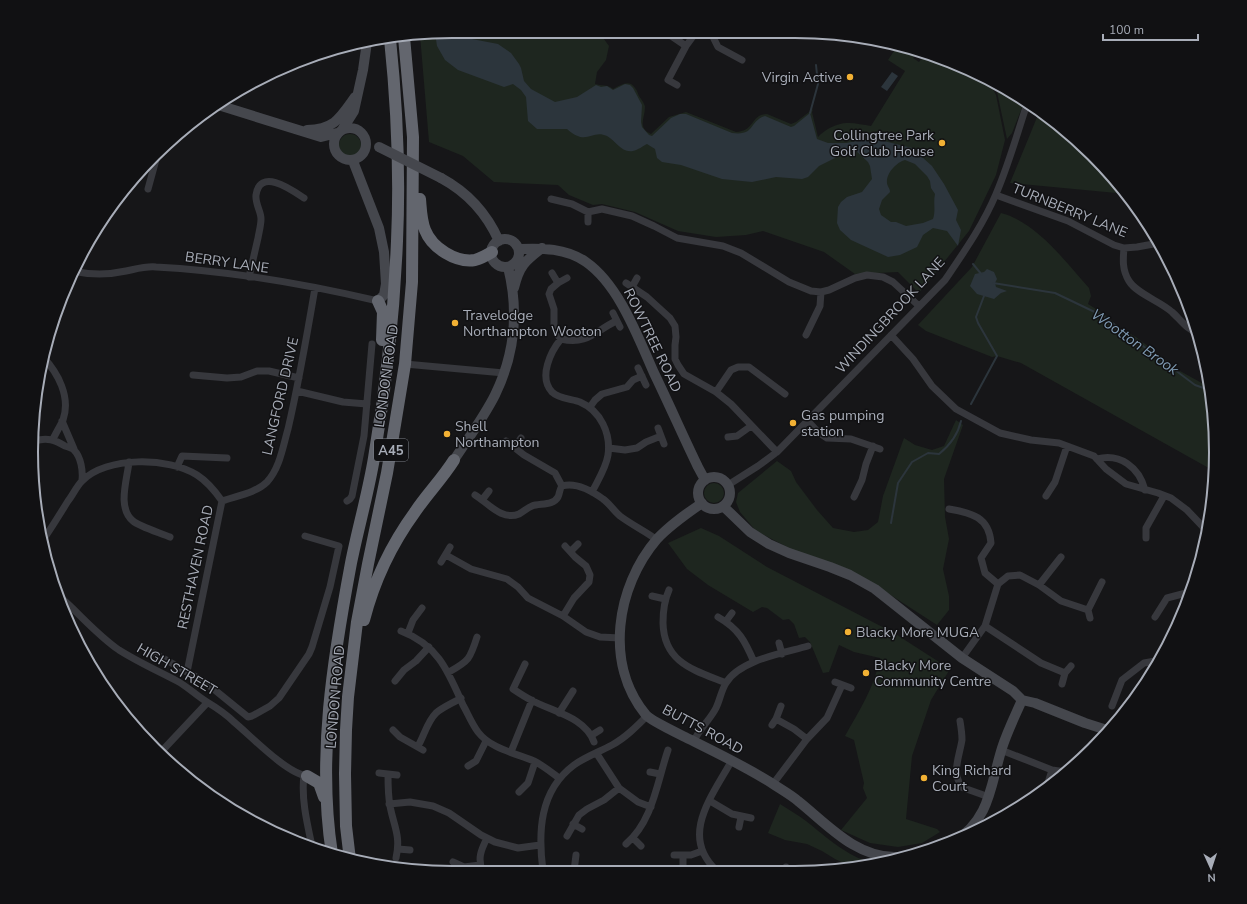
<svg xmlns="http://www.w3.org/2000/svg" width="1247" height="904" font-family="'Nunito Sans',sans-serif">
	<style>
		.green { fill: #1e261f }
		.water { fill: #2c353c; fill-rule: evenodd }
		.lines { fill: none; stroke-linecap: round; stroke-linejoin: round }
		.stream { stroke: #2c353c; stroke-width: 2 }
		.street { stroke: #37383d; stroke-width: 7 }
		.secondary { stroke: #45474d; stroke-width: 10 }
		.highway { stroke: #63666e; stroke-width: 12 }
		.secondary-bridge { stroke: #45474d; stroke-width: 10 }
		.poi-dot { fill: #f2b134; stroke: #111113; stroke-width: 1.5 }
		.labels { text-anchor: middle; stroke-width: 3; stroke-linejoin: round; paint-order: stroke }
		.shield { fill: #111113; stroke: #7b7e86; stroke-width: 1 }
		.shield-label { font-size: 13px; font-weight: bold; fill: #a8adb8 }
		.poi-label { font-size: 14px; fill: #a8adb8; stroke: #111113; text-anchor: start }
		.street-label { font-size: 14px; fill: #a8adb8; stroke: #111113 }
		.water-label { font-size: 15px; font-style: italic; fill: #7f9bb3; stroke: #111113 }
		.rim { fill: none; stroke: #a8adb8; stroke-width: 2 }
	</style>
	<rect width="100%" height="100%" fill="#161618"/>
	<path class="green" d="M452 31H598L609 46 606 60 597 72 595 84C601 86 608 84 613 89 621 85 629 79 635 88 637 90 638 94 639 96 641 99 645 104 645 107 645 118 637 128 651 134L669 117 686 112 736 132C755 131 751 114 767 114L791 124 796 122 813 109 812 112 818 137C825 129 839 122 849 123 856 123 864 125 871 126L905 71 888 60 898 45 918 50 913 58 919 62 926 53C948 60 986 71 996 95L1005 140 996 175 969 231 919 293 898 272 855 274 824 252 763 231 746 235 716 237 678 231 635 212 602 204 593 205 569 195 558 185 494 182 463 156 429 142 420 35Z
		M988 80 1025 100 1012 133 1007 139 997 92Z
		M1040 110 1073 136 1127 194 1010 183Z
		M339 145a11 11 0 1 1 22 0a11 11 0 1 1-22 0Z
		M1001 213C1036 222 1065 261 1089 288L1091 296 1088 304 1104 314 1120 328 1136 337 1180 371 1209 387 1215 424 1214 471 1021 363 997 356 992 357 926 331 918 325 972 267Z
		M956 420 963 425 944 479 945 517 949 539 943 569 949 596V610L937 625 872 583 793 550 756 531 740 512 736 502 738 493 777 461 791 471 796 482 817 510 833 528 854 532 868 530 878 522 883 496 904 438 915 445 932 450 944 446Z
		M704 493a10 10 0 1 1 20 0a10 10 0 1 1-20 0Z
		M701 528 719 536 767 567 894 633 950 669 931 700 912 756 906 819 937 829 940 832 922 843 898 847 870 843 841 830 867 798 863 788 864 783 854 740 845 736C859 711 875 686 880 658L854 652 839 645 829 672 823 673 810 642 805 637 799 638 794 624 789 619 783 620 767 608 762 607 753 612 708 585 687 569 668 543Z
		M780 804C788 809 798 815 806 821 826 837 847 856 872 863L854 868 835 859 822 851 807 844 785 840 768 833Z"/>
	<path class="water" d="M452 31H458L459 35 472 39 498 44 511 53 519 64 521 68 524 81 531 89 555 102 577 97 596 85 601 87 607 86 613 90 625 84 630 85 633 88 642 105 641 122 642 127 649 135 652 136 671 118 680 114H686L732 133C756 136 748 122 765 116L791 127 794 126 810 113 817 139 828 143H846L862 140 884 141 912 148 932 166 944 184 958 210 956 220 961 230 958 246 947 231 933 228 923 235 917 247 900 255 888 257 851 240 840 230 837 223 838 207 841 202 847 197 862 192 872 179 870 166 868 162 854 149H846L839 156 819 166 808 177 802 179 776 177 752 182 722 179 681 165 662 162 657 158 655 149 647 144C643 146 638 150 633 151 621 153 616 141 607 136 591 129 587 147 567 129H537L528 121 526 97 521 90 513 84 504 87 458 70 445 60 437 46 435 33ZM905 160 915 164 927 176 930 181 931 188 935 194C933 203 936 210 933 219L923 223 906 226 896 222H891L881 215 879 209 882 200 890 192C890 188 887 186 887 183 886 173 897 162 905 160Z
		M892 72 898 76 887 91 881 87Z
		M987 269 994 272 997 279 995 283 996 287 1007 291 1001 293 994 299 977 294 970 286 975 274 984 272Z"/>
	<g class="lines">
		<path class="stream" d="M810 113 818 84 816 65
			M973 264 982 275
			M993 283 1055 293 1103 316 1195 385 1209 390
			M971 404 997 356 978 323 976 317 984 296
			M891 523 898 483 912 462 928 453 939 454C949 446 958 434 961 421"/>
		<path class="street" d="M664 31 686 46
			M710 31 718 47 742 60
			M677 85 668 80 686 46 697 31
			M148 189 157 156
			M996 195 1068 221 1114 245 1124 248 1137 247 1159 243
			M551 199 572 204 588 212
			M588 222V212L602 209 632 216 654 226 677 238 723 246 741 253 789 282 811 291 821 292 829 290 855 278 867 275 883 277 893 282 919 306
			M1124 248C1123 259 1122 270 1129 281 1137 294 1160 301 1172 312 1180 319 1187 330 1198 333
			M72 271C91 275 108 275 126 271 136 269 146 266 156 267 231 271 306 284 378 301
			M552 273 558 283
			M249 277C252 264 255 251 258 238 259 232 261 225 261 219 261 211 255 204 256 195 260 167 292 190 304 198
			M567 278 558 283 551 289 549 294 554 309V326L556 333 561 339C587 345 594 332 616 321
			M626 283 647 297 670 318 675 326 676 337 675 345V359L678 365 684 374 716 392 731 404 777 452
			M632 287 637 278
			M613 313 620 327
			M806 335 820 306 821 292
			M891 335 913 359 932 386 956 409 1000 433 1031 440 1059 443 1094 456 1106 469 1126 484 1158 493 1171 498 1187 510 1207 531
			M561 339C551 351 538 377 552 392 559 399 572 399 580 402 601 411 611 434 608 455 606 468 598 480 592 492
			M43 357C58 373 71 397 63 420 60 426 56 433 53 439
			M405 364 504 373
			M638 368 646 385
			M193 375 227 378 241 377 257 371H269L299 378
			M297 391 343 402 367 404
			M716 392 731 370 738 367H749L785 394
			M590 407 595 400 602 394 627 387 633 380 642 376
			M62 421 74 449
			M808 421 818 432 827 438 851 439 880 449
			M658 428 664 444
			M728 437 737 436 751 426
			M35 441C47 437 55 440 65 446 68 447 72 448 74 450 81 457 83 471 82 480
			M506 441 524 455 555 473 562 486
			M515 447 521 438
			M609 448 625 450 637 448 646 442 661 436
			M1097 459C1120 453 1139 467 1145 490
			M129 462C127 480 117 508 133 521 140 527 161 533 170 537
			M177 467 182 456 227 458
			M728 485 758 466 777 452 945 280C964 252 983 225 996 194 1008 166 1016 138 1025 110L1030 103
			M475 495C488 503 502 521 519 514 523 512 527 508 532 506 540 503 553 506 558 497 560 493 559 490 562 486 576 482 592 491 603 499 609 503 614 511 620 516 632 525 645 531 657 540
			M1046 496 1055 482 1067 446
			M854 497 862 480 866 464 873 446
			M482 500 489 491
			M222 501C236 496 256 493 267 482 280 468 283 446 288 429 299 382 307 335 315 288
			M347 501 350 499 352 496 364 436 372 344
			M949 509C972 513 989 517 991 543L981 558 985 573 998 584
			M1146 538V528L1164 496
			M43 540C52 527 60 514 68 501 73 495 76 487 82 481 106 456 169 457 197 475 208 482 215 491 222 501L187 672
			M571 551 578 544
			M446 555 471 569 507 579 518 587 528 598 563 616 586 632 600 637 620 638
			M441 562 450 547
			M1039 585 1061 557
			M669 590C664 601 663 611 663 623 664 663 694 670 726 683
			M58 595C79 613 96 634 119 650 138 662 158 671 177 681 188 687 197 696 207 702 217 708 226 714 234 722 251 736 286 773 307 776
			M652 596 665 599
			M563 616 574 598 589 582 590 575 586 566 575 557 565 546
			M718 617C739 629 745 641 754 662
			M1155 617 1167 598 1186 593 1190 595
			M1090 618 1088 610 1102 582
			M726 621 732 613
			M985 626 1041 663 1065 673
			M401 631C438 645 448 671 463 705 468 714 472 724 478 732 491 749 515 753 534 761 544 766 551 772 559 778
			M408 633 413 620 422 608
			M779 643 782 654
			M154 653 205 682 248 717 252 716 270 706 279 698 309 654 312 647 330 587 339 546 305 536
			M962 658 985 626 998 584 1008 576 1020 575 1039 585 1061 601 1088 610
			M525 664 513 689C519 693 525 697 531 700 553 712 585 717 594 742
			M449 672C469 661 470 659 477 637
			M395 681 404 670 416 661 429 647
			M835 682 851 688
			M1062 684 1065 673 1071 666
			M1112 706 1122 680 1144 663 1161 660
			M559 713 573 691
			M776 719 781 706
			M960 721C961 727 962 734 962 740 959 758 952 770 961 787L989 797
			M772 725 776 719 794 729 807 739
			M393 730 400 737 423 750
			M592 735 600 730
			M694 741C699 729 710 720 716 708 720 700 721 691 726 683 739 660 784 653 808 646
			M418 746C424 736 427 722 436 713 443 707 453 703 461 698
			M1001 750 1052 770 1066 772
			M511 752 532 700
			M160 753 207 703
			M597 754 619 788 638 802 651 807
			M468 766 476 761 486 741
			M650 772 660 774
			M379 773 397 775
			M388 774C388 785 388 795 390 806 394 827 401 836 396 858
			M304 775C301 798 307 823 312 846
			M773 784 807 739 827 718 842 685
			M1046 789 1052 770
			M519 792 528 783 535 762
			M710 801 732 814 751 818
			M389 804 410 802 433 806 449 813 481 835 495 842 518 848 540 845
			M573 824 582 829
			M739 827 741 817
			M567 836 579 815 587 809 604 800 619 788
			M633 838 641 846
			M626 844C653 821 657 782 668 750
			M398 849 410 850
			M674 855H691L702 851
			M683 856V866
			M453 862 464 867 480 865
			M786 867V870
			M716 870C679 835 713 795 732 760
			M543 871C538 833 539 791 574 765 585 757 599 752 612 745 625 738 636 727 647 716
			M574 871 576 855
			M483 872C477 859 481 850 487 838"/>
		<path class="secondary" d="M215 104 321 137 337 133
			M334 144a16 16 0 1 1 32 0a16 16 0 1 1-32 0Z
			M307 130C335 129 340 118 355 97
			M342 130 354 111 363 70 367 42
			M353 161 379 228 384 252 386 284 384 295 378 301
			M441 178C467 192 487 214 499 241
			M491 253a14 14 0 1 1 28 0a14 14 0 1 1-28 0Z
			M519 249C542 248 566 248 586 262 619 285 638 337 654 373 669 404 683 436 698 467L705 480
			M514 288C519 266 525 261 542 248
			M454 460C467 440 484 417 495 395 515 354 519 311 508 267
			M698 493a16 16 0 1 1 32 0a16 16 0 1 1-32 0Z
			M702 503C686 514 670 525 657 539 616 587 604 664 646 715 650 720 677 733 685 737 715 752 745 766 773 784 782 790 791 795 798 801 827 824 856 858 896 857
			M723 506 750 532 769 544 789 553 830 567 850 575 875 589 962 658 1013 691 1022 700 1035 703 1085 723 1110 731
			M954 842C991 818 990 786 1002 748 1007 732 1015 716 1022 700"/>
		<path class="highway" d="M420 199C421 210 421 220 425 230 432 248 456 263 475 260 482 258 487 255 492 252
			M378 301 383 312 382 340
			M364 620C374 581 391 545 415 512 427 494 442 479 454 460
			M307 776 319 783 324 797
			M332 854C317 757 333 659 351 563 358 528 368 494 374 458 386 387 394 314 397 241 400 174 397 106 390 39
			M350 860 346 826 345 774 346 730 348 697 357 622 368 564 387 473 405 364 412 282 413 137 404 37"/>
		<path class="secondary-bridge" d="M379 147 441 178"/>
	</g>
	<g class="poi-dot">
		<circle cx="850" cy="77" r="4"/>
		<circle cx="942" cy="143" r="4"/>
		<circle cx="455" cy="323" r="4"/>
		<circle cx="793" cy="423" r="4"/>
		<circle cx="447" cy="434" r="4"/>
		<circle cx="848" cy="632" r="4"/>
		<circle cx="866" cy="673" r="4"/>
		<circle cx="924" cy="778" r="4"/>
	</g>
	<g class="labels">
		<rect class="shield" x="374" y="439" width="34" height="22" rx="3"/>
		<g class="shield-label">
			<text x="391" y="455">A45</text>
		</g>
		<g class="poi-label">
			<text x="842" y="82" text-anchor="end">Virgin Active</text>
			<text x="934" y="140" text-anchor="end">Collingtree Park<tspan x="934" dy="16">Golf Club House</tspan></text>
			<text x="463" y="320">Travelodge<tspan x="463" dy="16">Northampton Wooton</tspan></text>
			<text x="801" y="420">Gas pumping<tspan x="801" dy="16">station</tspan></text>
			<text x="455" y="431">Shell<tspan x="455" dy="16">Northampton</tspan></text>
			<text x="856" y="637">Blacky More MUGA</text>
			<text x="874" y="670">Blacky More<tspan x="874" dy="16">Community Centre</tspan></text>
			<text x="932" y="775">King Richard<tspan x="932" dy="16">Court</tspan></text>
		</g>
		<g class="street-label">
			<text transform="translate(1070 210) rotate(22)" y="5">TURNBERRY LANE</text>
			<text transform="translate(227 262) rotate(8)" y="5">BERRY LANE</text>
			<text transform="translate(890 315) rotate(-47)" y="5">WINDINGBROOK LANE</text>
			<text transform="translate(653 340) rotate(64)" y="5">ROWTREE ROAD</text>
			<text transform="translate(386 376) rotate(-82)" y="5">LONDON ROAD</text>
			<text transform="translate(280 396) rotate(-77)" y="5">LANGFORD DRIVE</text>
			<text transform="translate(195 567) rotate(-78)" y="5">RESTHAVEN ROAD</text>
			<text transform="translate(177 669) rotate(30)" y="5">HIGH STREET</text>
			<text transform="translate(335 697) rotate(-85)" y="5">LONDON ROAD</text>
			<text transform="translate(703 729) rotate(28)" y="5">BUTTS ROAD</text>
		</g>
		<g class="water-label">
			<text transform="translate(1135 342) rotate(35)" y="5">Wootton Brook</text>
		</g>
	</g>
	<path d="M0 0H1247V904H0ZM452 38H795A414 414 0 0 1 1209 452V452A414 414 0 0 1 795 866H452A414 414 0 0 1 38 452V452A414 414 0 0 1 452 38Z" fill="#111113" fill-rule="evenodd"/>
	<path class="rim" d="M452 38H795A414 414 0 0 1 1209 452V452A414 414 0 0 1 795 866H452A414 414 0 0 1 38 452V452A414 414 0 0 1 452 38Z"/>
	<g transform="translate(1211 868) rotate(177)" stroke="#111113" stroke-width="3" paint-order="stroke">
	<path d="M0-3L7 15L0 10L-7 15Z" fill="#a8adb8"/>
	<text y="-6" font-size="11" font-weight="bold" text-anchor="middle" fill="#a8adb8">N</text>
	</g>
	<path d="M1103 34v6h95v-6" fill="none" stroke="#a8adb8" stroke-width="2"/>
	<text x="1109" y="34" font-size="12" fill="#a8adb8" stroke="#111113" stroke-width="3" paint-order="stroke">100 m</text>
</svg>
